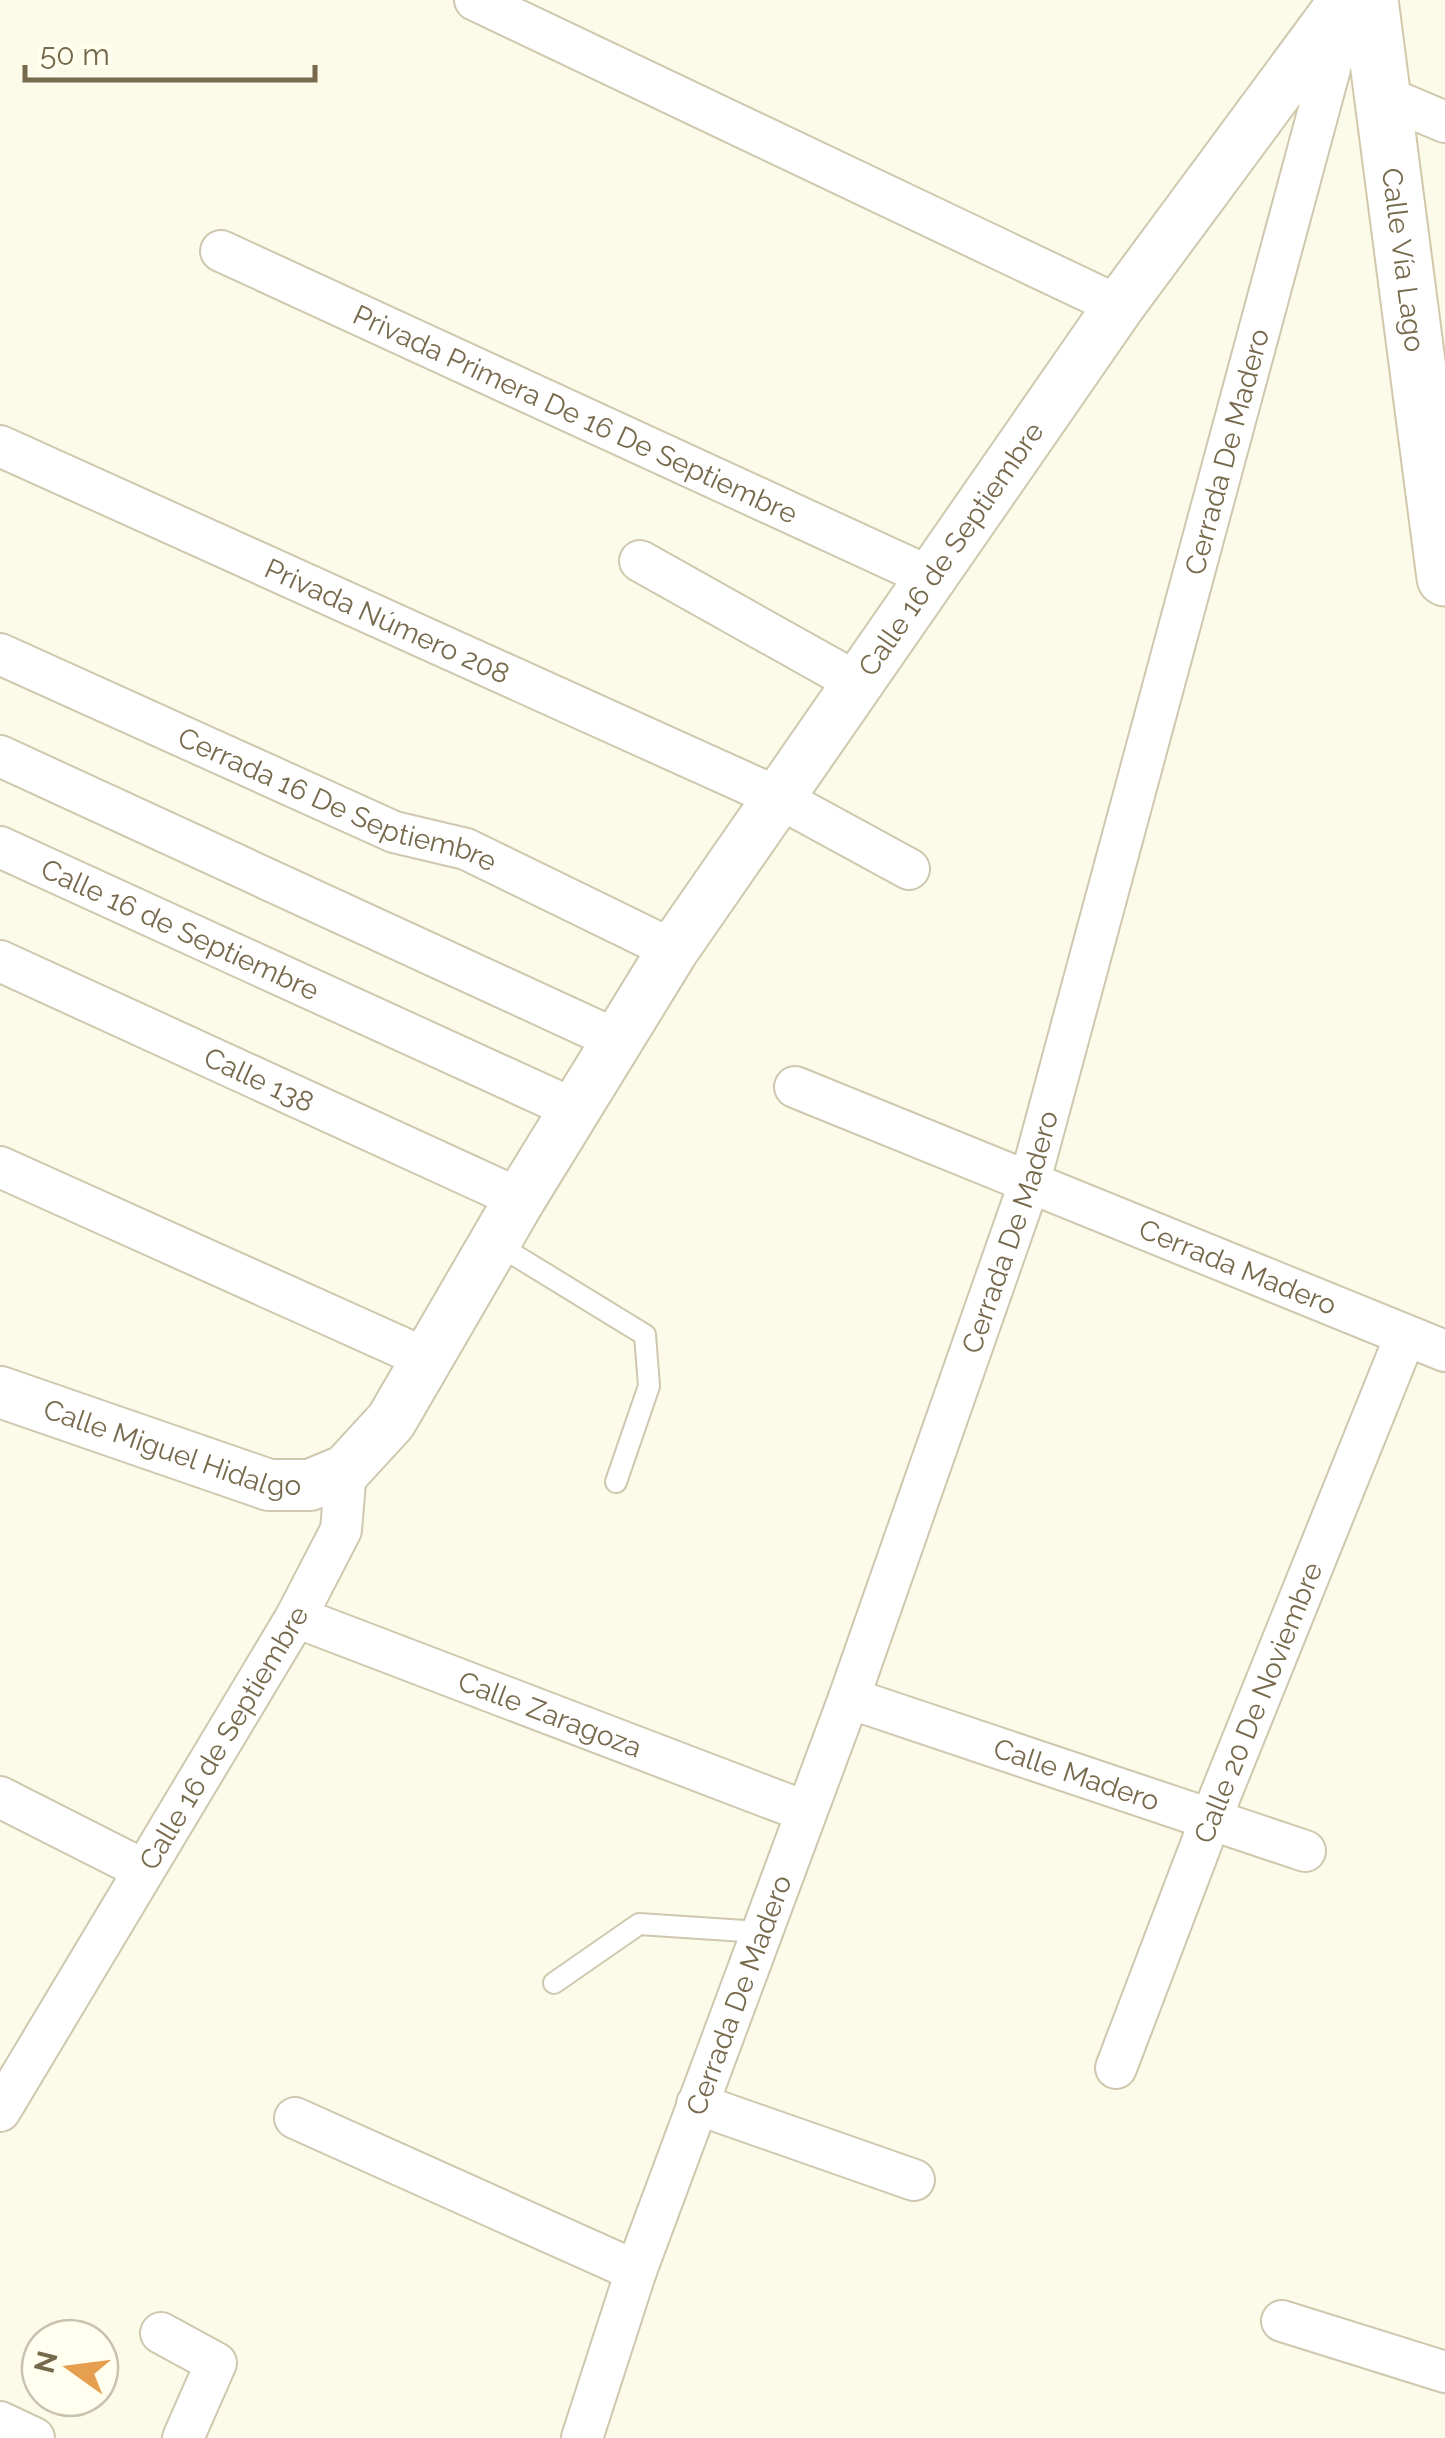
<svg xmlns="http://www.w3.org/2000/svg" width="1445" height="2438" font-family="Raleway,sans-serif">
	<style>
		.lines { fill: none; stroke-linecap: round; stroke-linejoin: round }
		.service-casing { stroke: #cfc7ae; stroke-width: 24 }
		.minor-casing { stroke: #cfc7ae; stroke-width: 44 }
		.tertiary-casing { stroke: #cfc7ae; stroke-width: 54 }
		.secondary-casing { stroke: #d1c8ab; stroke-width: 59 }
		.service { stroke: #fff; stroke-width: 20 }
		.minor { stroke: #fff; stroke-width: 40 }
		.tertiary { stroke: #fff; stroke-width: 50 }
		.secondary { stroke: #fff; stroke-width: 55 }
		.labels { text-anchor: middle; stroke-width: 9; stroke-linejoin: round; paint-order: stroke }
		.street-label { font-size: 28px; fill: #77694c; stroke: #fffeef }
	</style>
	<rect width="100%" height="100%" fill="#fcfbe9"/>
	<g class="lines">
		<g class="service-casing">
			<path id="service" d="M495 1243 645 1335 649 1386 616 1482
				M554 1983 639 1924 760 1932"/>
		</g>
		<g class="minor-casing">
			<g id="minor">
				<path d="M475 0 1119 306"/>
				<path d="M1381 95 1445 122"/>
				<path id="s1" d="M221 251 932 578"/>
				<path id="s2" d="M0 446 777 797 909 869"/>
				<path d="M640 561 856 682"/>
				<path id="s3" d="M0 654 394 832 466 849 673 950"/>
				<path d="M0 756 617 1040"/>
				<path id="s4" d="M0 847 576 1110"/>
				<path id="s5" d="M0 961 520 1199"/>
				<path id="s6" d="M795 1087 1445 1351"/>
				<path d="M0 1167 427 1359"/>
				<path id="s7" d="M296 1617 804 1811"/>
				<path id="s8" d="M849 1698 1305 1851"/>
				<path d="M0 1797 144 1870"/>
				<path id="s9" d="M1116 2068 1210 1821 1405 1337"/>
				<path d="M697 2104 914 2180"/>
				<path id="s10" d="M0 2111 296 1617 341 1530 346 1470"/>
				<path d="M295 2118 636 2271"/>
				<path d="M1282 2321 1445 2372"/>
				<path d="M161 2333 216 2363 183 2438"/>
				<path d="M0 2422 34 2438"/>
				<path id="s11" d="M582 2438 636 2271 849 1698 1029 1184 1346 9"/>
			</g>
		</g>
		<g class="tertiary-casing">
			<g id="tertiary">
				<path id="s12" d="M0 1392 269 1485H310L346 1470 391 1421 520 1199 673 950 1119 306 1345 0"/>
			</g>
		</g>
		<g class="secondary-casing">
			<g id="secondary">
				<path id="s13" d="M1370 0 1445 578"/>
			</g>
		</g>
		<use href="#service" class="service"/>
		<use href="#minor" class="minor"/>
		<use href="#tertiary" class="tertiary"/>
		<use href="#secondary" class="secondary"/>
	</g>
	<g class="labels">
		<g class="street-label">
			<text dy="10" stroke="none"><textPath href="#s13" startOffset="262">Calle Vía Lago</textPath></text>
			<text dy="10" stroke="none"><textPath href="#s1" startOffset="390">Privada Primera De 16 De Septiembre</textPath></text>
			<text dy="10" stroke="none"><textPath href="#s11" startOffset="2090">Cerrada De Madero</textPath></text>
			<text dy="10" stroke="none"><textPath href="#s12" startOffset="1468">Calle 16 de Septiembre</textPath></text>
			<text dy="10" stroke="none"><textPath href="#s2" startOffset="425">Privada Número 208</textPath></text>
			<text dy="10" stroke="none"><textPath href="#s3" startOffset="368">Cerrada 16 De Septiembre</textPath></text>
			<text dy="10" stroke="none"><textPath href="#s4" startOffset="198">Calle 16 de Septiembre</textPath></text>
			<text dy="10" stroke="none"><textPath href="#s5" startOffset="285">Calle 138</textPath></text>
			<text dy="10" stroke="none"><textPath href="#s11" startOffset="1280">Cerrada De Madero</textPath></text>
			<text dy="10" stroke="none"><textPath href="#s6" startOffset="478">Cerrada Madero</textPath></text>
			<text dy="10" stroke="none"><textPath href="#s12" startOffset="182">Calle Miguel Hidalgo</textPath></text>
			<text dy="10" stroke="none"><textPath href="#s9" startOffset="392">Calle 20 De Noviembre</textPath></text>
			<text dy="10" stroke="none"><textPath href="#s7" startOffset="272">Calle Zaragoza</textPath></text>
			<text dy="10" stroke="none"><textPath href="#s10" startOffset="435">Calle 16 de Septiembre</textPath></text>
			<text dy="10" stroke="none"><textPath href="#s8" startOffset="240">Calle Madero</textPath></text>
			<text dy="10" stroke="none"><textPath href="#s11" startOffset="470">Cerrada De Madero</textPath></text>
		</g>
	</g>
	<g transform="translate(70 2368) rotate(284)"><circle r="48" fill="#fffeef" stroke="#c9c2ae" stroke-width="2.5"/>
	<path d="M0-8L18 38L0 25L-18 38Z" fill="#e59f4f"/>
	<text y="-15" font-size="28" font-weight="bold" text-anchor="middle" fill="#77694c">N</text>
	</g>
	<path d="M25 65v15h290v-15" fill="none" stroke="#77694c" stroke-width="5"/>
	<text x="40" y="65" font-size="30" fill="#77694c" stroke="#fffeef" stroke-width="8" paint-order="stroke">50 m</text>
</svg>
